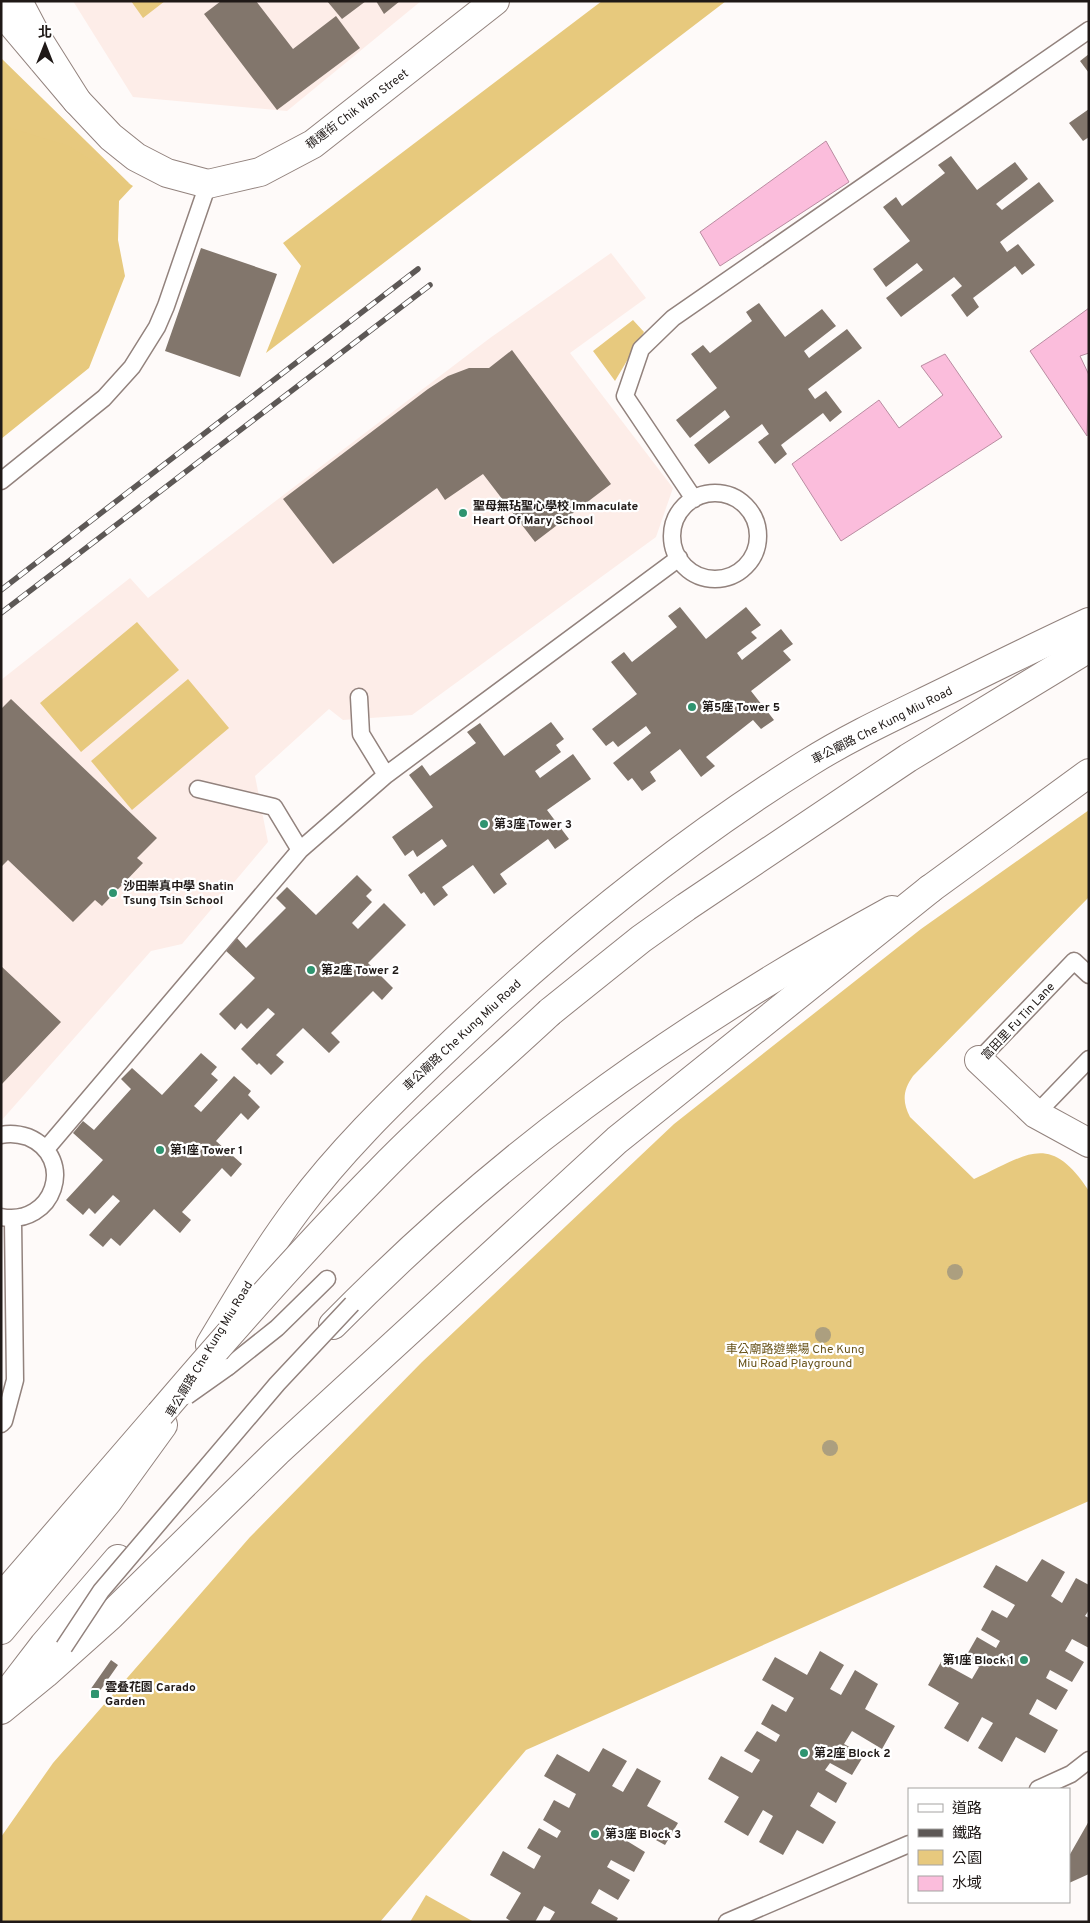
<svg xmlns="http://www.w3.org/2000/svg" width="1090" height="1923" font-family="Overpass,'Noto Sans TC',sans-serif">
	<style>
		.built { fill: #fdede8 }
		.green { fill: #e7c97e }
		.forest { fill: #e7c97d }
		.water { fill: #fbbddc; stroke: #b98ca1 }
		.building { fill: #82766c }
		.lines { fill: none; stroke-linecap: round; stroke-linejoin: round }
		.lane-casing { stroke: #92827d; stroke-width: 19 }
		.street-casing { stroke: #92827d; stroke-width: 30 }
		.secondary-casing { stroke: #92827d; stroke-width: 30 }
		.primary-casing { stroke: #92827d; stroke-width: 30 }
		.highway-casing { stroke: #92827d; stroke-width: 30 }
		.lane { stroke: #fff; stroke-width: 16 }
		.street { stroke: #fff; stroke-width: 28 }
		.secondary { stroke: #fff; stroke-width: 28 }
		.primary { stroke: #fff; stroke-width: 28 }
		.highway { stroke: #fff; stroke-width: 28 }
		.rail-casing { stroke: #5d5856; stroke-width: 5.5 }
		.rail { stroke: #fff; stroke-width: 4; stroke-dasharray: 11; stroke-linecap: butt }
		.lane-bridge-casing { stroke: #92827d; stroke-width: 19; stroke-linecap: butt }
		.highway-bridge-casing { stroke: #92827d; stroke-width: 30; stroke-linecap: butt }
		.lane-bridge { stroke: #fff; stroke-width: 16 }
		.highway-bridge { stroke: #fff; stroke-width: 28 }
		.tree { fill: #ac9f7f }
		.poi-dot { fill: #2f9470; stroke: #fff; stroke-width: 2 }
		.labels { text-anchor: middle; stroke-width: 4.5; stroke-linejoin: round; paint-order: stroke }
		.street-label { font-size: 12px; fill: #1f1917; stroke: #fff }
		.poi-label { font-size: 12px; font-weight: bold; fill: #1f1917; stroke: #fff; text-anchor: start }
		.park-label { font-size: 12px; fill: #69541b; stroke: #fff }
	</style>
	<rect width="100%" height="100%" fill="#fefaf9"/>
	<path class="built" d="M73 1H421L287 111 133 97Z
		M611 253 646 298 570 353 673 488 656 537 412 715 343 720 329 709 255 776 268 842 182 944 151 951 1 1121V680L130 578 148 598 490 338Z"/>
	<path class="green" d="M131 1H165L143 18Z
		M1 58 130 184 1 136Z
		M633 320 644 332 615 381 593 351Z
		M137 622 179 670 81 752 40 703Z
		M188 679 229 728 132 810 91 761Z
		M1089 810V897L913 1076C903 1090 902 1102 910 1117L974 1179C1026 1156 1049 1130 1089 1191V1501L526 1750 380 1922H1V1837L53 1763 250 1537 422 1362 674 1124 921 929Z
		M426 1895 474 1922H410Z"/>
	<path class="forest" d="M602 1H726L266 353 301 266 283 243Z
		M1 125 69 146 133 186 119 201 118 240 125 276 89 368 1 439Z"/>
	<path class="water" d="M826 141 849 182 720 266 700 232Z
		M1089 308V353L1080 356 1089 375 1087 436 1030 351Z
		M945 354 1002 437 841 541 792 464 879 400 899 428 943 395 921 366Z"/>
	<path class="building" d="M221 1H256L293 49 336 16 360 48 277 110 204 14Z
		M327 1H366L342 19Z
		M376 1H400L384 14Z
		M1089 54V73L1080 61Z
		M1089 109V137L1083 141 1069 123Z
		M951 156 977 190 1015 162 1028 179 996 204 1002 210 1039 182 1054 201 1000 242 1007 252 1018 244 1035 265 1022 275 1015 266 973 298 979 307 967 317 951 295 962 286 954 277 901 317 886 298 923 270 917 263 886 287 873 269 910 241 883 207 896 197 902 206 945 173 938 165Z
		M201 248 277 274 240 377 165 351Z
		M759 303 785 337 822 309 836 326 804 351 809 358 847 329 862 348 808 389 815 399 826 391 842 412 830 422 823 413 781 445 787 454 775 464 758 442 769 434 762 424 709 464 694 445 730 417 725 410 690 438 676 420 717 388 691 354 703 345 710 353 752 321 746 312Z
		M512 350 611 484 535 542 483 474 445 500 437 488 333 564 283 499 428 389 448 376 469 368H489Z
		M680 607 706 639 746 607 761 625 751 632 757 638 737 653 742 660 781 629 793 644 783 651 791 660 751 691 774 720 761 729 753 720 706 757 715 766 701 777 680 749 650 772 656 781 642 791 632 778 628 781 613 763 651 733 646 726 618 747 613 741 606 746 592 729 637 694 611 662 624 652 632 662 677 627 668 616Z
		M11 699 157 838 137 858 143 863 102 906 95 900 73 922 8 860 1 867V709Z
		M551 722 564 739 556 745 561 752 535 771 540 778 573 754 591 779 547 810 569 839 555 849 548 839 500 874 507 884 494 894 473 865 442 887 448 895 434 906 424 892 421 894 408 875 447 846 442 839 417 857 413 850 405 856 392 837 433 807 409 775 422 765 430 776 476 743 467 732 480 723 504 756Z
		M357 875 372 890 366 896 372 902 352 923 358 929 384 903 406 925 368 963 393 988 382 1000 373 991 331 1033 340 1042 329 1053 303 1028 276 1055 284 1062 271 1075 259 1063 257 1065 241 1049 275 1014 268 1008 247 1029 241 1023 235 1030 219 1014 255 978 225 950 237 938 246 948 286 908 276 898 287 887 316 915Z
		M1 966 61 1022 1 1085Z
		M201 1053 217 1067 211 1074 218 1080 194 1106 201 1112 234 1076 251 1091 248 1095 260 1107 248 1120 241 1113 216 1141 242 1164 231 1177 222 1168 182 1212 191 1220 180 1233 154 1209 120 1246 111 1238 103 1247 89 1235 120 1201 113 1195 95 1214 89 1208 83 1215 66 1200 103 1160 73 1133 83 1121 94 1130 131 1089 121 1079 132 1068 162 1095Z
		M1042 1559 1065 1572 1051 1596 1062 1603 1076 1578 1089 1585V1610L1085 1616 1089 1618V1648L1072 1639 1065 1651 1084 1662 1072 1682 1050 1670 1046 1678 1068 1690 1056 1710 1037 1699 1029 1714 1058 1730 1045 1753 1016 1737 1002 1762 978 1748 993 1723 982 1717 968 1742 944 1728 959 1703 928 1685 941 1662 972 1679 979 1667 965 1658 977 1637 996 1648 1000 1641 981 1630 992 1610 1007 1618 1015 1605 983 1587 996 1565 1027 1582Z
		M820 1651 844 1665 830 1689 841 1695 855 1670 878 1684 865 1709 895 1726 882 1749 852 1731 844 1744 864 1755 852 1775 830 1763 825 1770 847 1783 836 1803 818 1792 810 1806 836 1822 823 1844 797 1830 783 1855 759 1842 773 1816 763 1810 748 1836 724 1822 739 1797 708 1779 721 1756 752 1773 760 1760 744 1751 757 1731 776 1742 780 1735 761 1724 772 1704 786 1712 794 1698 762 1680 775 1657 807 1675Z
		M111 1660 118 1665 97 1695 90 1690Z
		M603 1748 627 1761 612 1786 623 1792 637 1768 661 1781 647 1806 678 1823 665 1845 634 1828 627 1841 645 1852 634 1872 611 1860 607 1867 630 1880 618 1900 599 1889 591 1903 618 1918 616 1922H549L555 1912 544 1906 535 1922H512L506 1918 521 1893 490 1875 503 1851 534 1869 541 1856 527 1848 539 1828 557 1838 561 1831 543 1820 554 1800 569 1808 576 1794 544 1776 557 1754 589 1772Z
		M1089 1821V1874L1069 1883V1856Z"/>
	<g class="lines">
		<g class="lane-casing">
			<path id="lane" d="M1 481 104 398 132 367 157 327 166 306 208 184
				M672 536a43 43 0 1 1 86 0a43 43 0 1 1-86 0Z
				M694 499 625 396 641 349 673 318 1089 30
				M359 697 361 734 386 775
				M198 789 274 807 300 850
				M979 1060 1074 961 1089 975
				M1036 1114 1089 1059
				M1 1135C10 1133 19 1134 28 1137 77 1158 54 1227 1 1217
				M46 1149 300 850 386 775 679 558
				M228 1367 277 1328 327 1279
				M1 1424 4 1421 15 1380 13 1220
				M1038 1789 1071 1774 1089 1760
				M727 1922 909 1844"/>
		</g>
		<g class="street-casing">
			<path id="street" d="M979 1060 1036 1114 1089 1143"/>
		</g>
		<g class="secondary-casing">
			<path id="secondary" d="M1 11 77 101 111 137 136 157 167 173 208 184 260 172 313 144 495 1
				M333 1325C411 1246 494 1172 583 1106 681 1033 786 968 892 910
				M210 1345C238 1298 265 1252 298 1208 339 1153 390 1103 440 1055 553 946 675 846 808 763 851 736 897 715 942 693 991 669 1039 645 1089 622
				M1 1630 108 1501 163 1425
				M1 1701 44 1645 118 1559"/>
		</g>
		<g class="primary-casing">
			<path id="primary" d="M930 889 1089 773"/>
		</g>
		<g class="highway-casing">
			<path id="highway" d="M18 1 38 39 77 101
				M550 1012 641 939 686 907 908 758 1089 648
				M1 1598 160 1414
				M1 1710 45 1674 110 1616 277 1452 617 1140 930 889"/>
		</g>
		<use href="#lane" class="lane"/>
		<use href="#street" class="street"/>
		<use href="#secondary" class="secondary"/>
		<use href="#primary" class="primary"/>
		<use href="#highway" class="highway"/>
		<g class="rail-casing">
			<path id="rail" d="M1 590 418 269
				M1 613 430 285"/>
		</g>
		<use href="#rail" class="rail"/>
		<g class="lane-bridge-casing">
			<path id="lane-bridge" d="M187 1396 228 1367
				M64 1647 101 1591 277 1384 352 1304"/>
		</g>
		<g class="highway-bridge-casing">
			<path id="highway-bridge" d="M160 1414C231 1331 302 1250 379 1172 433 1116 493 1065 550 1012"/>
		</g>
		<use href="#lane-bridge" class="lane-bridge"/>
		<use href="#highway-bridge" class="highway-bridge"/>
	</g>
	<g class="tree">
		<circle cx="955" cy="1272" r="8"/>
		<circle cx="823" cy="1335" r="8"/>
		<circle cx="830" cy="1448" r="8"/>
	</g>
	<g class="poi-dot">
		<circle cx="463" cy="513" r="5"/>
		<circle cx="692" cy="707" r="5"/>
		<circle cx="484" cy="824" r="5"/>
		<circle cx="113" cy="893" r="5"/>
		<circle cx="311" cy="970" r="5"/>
		<circle cx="160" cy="1150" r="5"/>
		<circle cx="1024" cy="1660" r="5"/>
		<rect x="90" y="1689" width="10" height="10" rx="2.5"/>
		<circle cx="804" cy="1753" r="5"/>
		<circle cx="595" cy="1834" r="5"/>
	</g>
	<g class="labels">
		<g class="street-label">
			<text transform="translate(357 109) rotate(-37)" y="4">積運街 Chik Wan Street</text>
			<text transform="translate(882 725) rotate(-27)" y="4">車公廟路 Che Kung Miu Road</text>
			<text transform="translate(1018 1021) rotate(-47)" y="4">富田里 Fu Tin Lane</text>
			<text transform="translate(462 1035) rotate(-43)" y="4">車公廟路 Che Kung Miu Road</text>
			<text transform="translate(209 1349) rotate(-59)" y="4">車公廟路 Che Kung Miu Road</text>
		</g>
		<g class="poi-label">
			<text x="473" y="510">聖母無玷聖心學校 Immaculate<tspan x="473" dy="14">Heart Of Mary School</tspan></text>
			<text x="702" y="711">第5座 Tower 5</text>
			<text x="494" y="828">第3座 Tower 3</text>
			<text x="123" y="890">沙田崇真中學 Shatin<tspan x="123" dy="14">Tsung Tsin School</tspan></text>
			<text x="321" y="974">第2座 Tower 2</text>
			<text x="170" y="1154">第1座 Tower 1</text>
			<text x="1014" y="1664" text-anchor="end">第1座 Block 1</text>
			<text x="105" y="1691">雲叠花園 Carado<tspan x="105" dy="14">Garden</tspan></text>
			<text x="814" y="1757">第2座 Block 2</text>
			<text x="605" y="1838">第3座 Block 3</text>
		</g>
		<g class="park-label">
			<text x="795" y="1353">車公廟路遊樂場 Che Kung<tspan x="795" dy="14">Miu Road Playground</tspan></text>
		</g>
	</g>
	<rect width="1090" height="1923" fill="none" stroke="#1f1917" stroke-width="5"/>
	<rect x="908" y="1788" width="162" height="115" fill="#ffffff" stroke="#a5a3a2"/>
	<rect x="918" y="1804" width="25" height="8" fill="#ffffff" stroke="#a5a3a2"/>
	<text x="952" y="1813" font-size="15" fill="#1f1917">道路</text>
	<rect x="918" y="1829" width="25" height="8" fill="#5d5856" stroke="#a5a3a2"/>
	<text x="952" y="1838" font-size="15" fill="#1f1917">鐵路</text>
	<rect x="918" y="1850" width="25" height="15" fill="#e7c97e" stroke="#a5a3a2"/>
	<text x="952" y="1863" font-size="15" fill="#1f1917">公園</text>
	<rect x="918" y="1876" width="25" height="15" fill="#fbbddc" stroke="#a5a3a2"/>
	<text x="952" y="1888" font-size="15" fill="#1f1917">水域</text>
	<g transform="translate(45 45)" stroke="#ffffff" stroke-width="4" paint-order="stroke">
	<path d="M0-4L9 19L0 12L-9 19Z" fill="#1f1917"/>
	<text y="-8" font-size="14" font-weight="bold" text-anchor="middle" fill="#1f1917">北</text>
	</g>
</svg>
